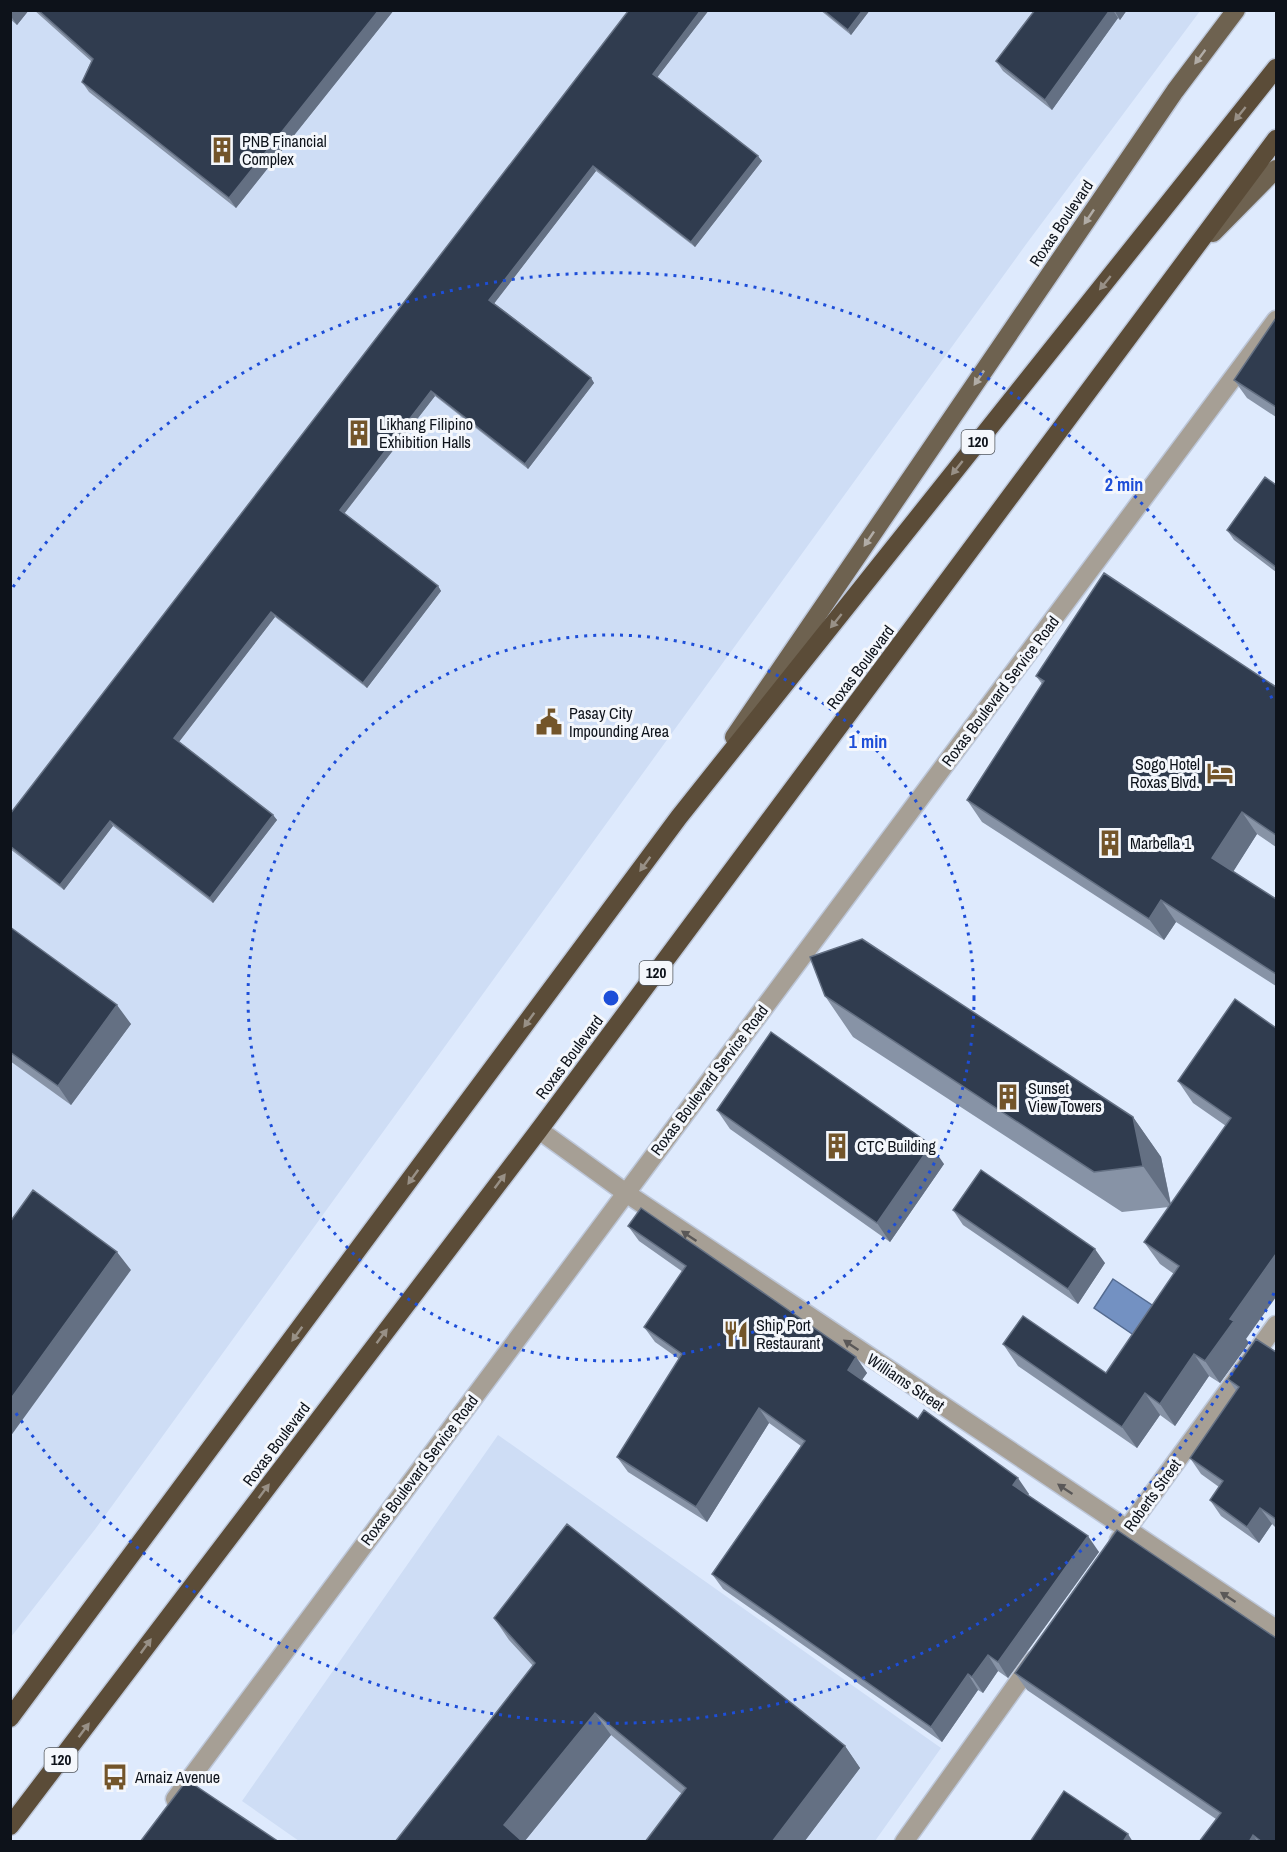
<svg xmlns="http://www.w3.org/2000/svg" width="1287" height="1852" font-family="'Archivo Narrow',sans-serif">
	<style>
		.built { fill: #ceddf5 }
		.water { fill: #7391c2; stroke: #546b90; stroke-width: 1.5 }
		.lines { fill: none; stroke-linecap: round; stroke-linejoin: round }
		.street-casing { stroke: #bdc7d9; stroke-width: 21 }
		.primary-casing { stroke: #bdc7d9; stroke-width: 21 }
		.highway-casing { stroke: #bdc7d9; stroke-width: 21 }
		.street { stroke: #a69f95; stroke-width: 18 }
		.primary { stroke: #6e6250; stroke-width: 18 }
		.highway { stroke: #5b4c38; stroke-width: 18 }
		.wall { fill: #8793a6 }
		.shaded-wall { fill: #647083 }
		.building { fill: #303c4f; stroke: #647083; stroke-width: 1.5 }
		.oneway { fill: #b1aca6 }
		.oneway2 { fill: #989086 }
		.oneway3 { fill: #5a5858 }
		.ring { fill: none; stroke: #1d4ed8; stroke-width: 3; stroke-dasharray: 3 6 }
		.labels { text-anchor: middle; stroke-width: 6; stroke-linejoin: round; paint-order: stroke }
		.shield { fill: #f4f7fc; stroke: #52575e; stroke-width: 1.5 }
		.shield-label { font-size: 15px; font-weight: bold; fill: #0d121a }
		.poi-label { font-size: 16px; fill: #0d121a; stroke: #f4f7fc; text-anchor: start }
		.street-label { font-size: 16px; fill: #0d121a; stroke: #f4f7fc }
		.centre { fill: #1d4ed8; stroke: #f4f7fc; stroke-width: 3 }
		.ring-label { font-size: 18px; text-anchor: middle; font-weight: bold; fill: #1d4ed8; stroke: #f4f7fc; stroke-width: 6; stroke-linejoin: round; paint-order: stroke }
	</style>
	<rect width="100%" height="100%" fill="#deeafd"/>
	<path class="built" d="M10 11H1200L1027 243 96 1528 11 1637Z
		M498 1435 941 1748 875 1841H299L242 1801Z"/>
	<path class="water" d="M1113 1279 1167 1315 1147 1344 1094 1308Z"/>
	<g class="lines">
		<g class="street-casing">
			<path id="street" d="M539 1130 626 1193 1276 1629
				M1119 1540 1276 1325
				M175 1799 1276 320
				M904 1842 1034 1660"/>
		</g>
		<g class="primary-casing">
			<path id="primary" d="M1213 233 1276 169
				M734 737 1175 91 1236 10"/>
		</g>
		<g class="highway-casing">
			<path id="highway" d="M10 1718 679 817 1276 68
				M10 1826 539 1130 1276 139"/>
		</g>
		<use href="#street" class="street"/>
		<use href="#primary" class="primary"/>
		<use href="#highway" class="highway"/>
	</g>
	<path class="wall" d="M10 10H29L17 25 10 19Z
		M34 10H394L236 208 89 92 82 82 91 61Z
		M709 10 657 77 762 161 695 247 596 171 494 303 591 378 594 383 528 469 435 396 344 514 438 586 441 591 367 688 275 617 179 742 273 815 277 820 213 903 113 826 64 890 10 849V814Z
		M820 10H870L851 35Z
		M1035 10H1127L1120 20 1118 18 1052 110 1003 71 996 61Z
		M1276 318V417L1247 398 1234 380Z
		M1276 485V572L1234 540 1227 530Z
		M1036 676 1276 687V847L1257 834 1233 871 1276 899V986L1176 922 1164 940 982 822 967 800 1042 684Z
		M10 927 131 1024 71 1105 10 1061Z
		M825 996 1133 1117 1161 1157 1171 1204 1226 1126 1193 1103 1178 1081 1276 1028 1246 1339 1249 1343 1220 1383 1209 1376 1175 1426 1160 1415 1137 1448 1018 1366 1003 1344 1106 1373 1174 1274 1160 1264 1144 1242 1169 1207 1122 1212 853 1037Z
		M717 1110 944 1164 890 1242 730 1129Z
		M953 1210 1105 1263 1078 1304 963 1225Z
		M628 1226 856 1357 867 1373 862 1380 918 1419 1029 1494 1028 1495 1099 1552 1008 1678 998 1671 983 1693 978 1690 942 1742 723 1589 712 1574 801 1446 769 1423 707 1522 628 1472 617 1457 679 1359 655 1342 644 1327 683 1272 639 1241Z
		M1276 1352V1528L1272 1524 1259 1543 1221 1516 1210 1500 1219 1487 1201 1474 1190 1458 1236 1391 1228 1379Z
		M494 1618 845 1746 860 1768 804 1842H645L682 1794 611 1735 524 1842H395L533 1666 509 1640Z
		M1015 1673 1276 1842H1199L1216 1819 1027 1690Z"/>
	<path class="shaded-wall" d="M14 10H29L17 25 10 15Z
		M379 10H394L236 208 229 198Z
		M701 10H709L656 79 653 74Z
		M863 10H870L851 35 848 30Z
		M1110 10H1113L1118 18 1052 110 1045 100Z
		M1114 10H1127L1120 20Z
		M758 156 762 161 695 247 691 242Z
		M593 166 596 171 493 305 489 300Z
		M591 378 594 383 528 469 525 464Z
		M431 391 435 396 343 515 340 510Z
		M438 586 441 591 367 688 363 683Z
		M271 612 275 617 178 743 174 738Z
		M1242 812 1257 834 1228 880 1212 858Z
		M273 815 277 820 213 903 210 898Z
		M110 821 113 826 64 890 60 885Z
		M1161 900 1176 922 1164 940 1149 919Z
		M117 1005 131 1024 71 1105 58 1086Z
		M1133 1117 1161 1157 1171 1206 1143 1166Z
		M931 1145 944 1164 890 1242 877 1223Z
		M1095 1249 1105 1263 1078 1304 1068 1289Z
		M117 1252 131 1270 10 1437V1400Z
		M1276 1254V1297L1246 1339 1249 1343 1220 1383 1205 1361 1230 1319Z
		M1194 1354 1209 1376 1175 1426 1160 1404Z
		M856 1357 867 1373 858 1385 848 1370Z
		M1145 1393 1160 1415 1137 1448 1122 1427Z
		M759 1408 769 1423 707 1522 696 1507Z
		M1018 1478 1029 1494 1024 1500 1013 1485Z
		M1260 1508 1272 1524 1259 1543 1247 1527Z
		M1088 1536 1099 1552 1008 1678 998 1662Z
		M988 1655 998 1671 983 1693 972 1677Z
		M968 1674 978 1690 942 1742 931 1727Z
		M595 1713 611 1735 524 1842H515L504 1825Z
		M845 1746 860 1768 804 1842H772Z
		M1128 1834 1133 1842H1123Z
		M1253 1835 1258 1842H1249Z"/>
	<path class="building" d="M38 10H379L229 198 82 82 93 59Z
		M629 10H701L653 74 758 156 691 242 593 166 489 300 591 378 525 464 431 391 340 510 438 586 363 683 271 612 174 738 273 815 210 898 110 821 60 885 10 846V814Z
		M823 10H863L848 30Z
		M1035 10H1110L1045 100 996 61Z
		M1276 318V407L1234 380Z
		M1265 477 1276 485V567L1227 530Z
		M1104 573 1276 687V835L1242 812 1212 858 1276 899V974L1161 900 1149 919 967 800 1044 681 1036 676Z
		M10 927 117 1005 58 1086 10 1052Z
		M862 939 1133 1117 1143 1166 1094 1172 825 996 810 957Z
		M1235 999 1276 1028V1254L1230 1319 1234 1321 1205 1361 1194 1354 1160 1404 1145 1393 1122 1427 1003 1344 1023 1316 1106 1373 1179 1266 1144 1242 1231 1118 1178 1081Z
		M771 1032 931 1145 877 1223 717 1110Z
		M981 1170 1095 1249 1068 1289 953 1210Z
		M33 1190 117 1252 10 1400V1222Z
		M641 1208 856 1357 848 1370 918 1419 924 1410 1018 1478 1013 1485 1088 1536 998 1662 988 1655 972 1677 968 1674 931 1727 712 1574 805 1441 759 1408 696 1507 617 1457 682 1354 644 1327 686 1266 628 1226Z
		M1256 1339 1276 1352V1519L1260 1508 1247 1527 1210 1500 1223 1481 1190 1458 1239 1387 1228 1379Z
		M567 1524 845 1746 772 1842H645L686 1788 595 1713 504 1825 523 1842H395L535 1663 494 1618Z
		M1117 1530 1276 1638V1842H1262L1253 1835 1249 1842H1199L1221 1813 1015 1673Z
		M187 1780 279 1842H140Z
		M1064 1791 1128 1834 1123 1842H1030Z"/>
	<defs><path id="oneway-solid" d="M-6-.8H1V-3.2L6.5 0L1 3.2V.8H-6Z" transform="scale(1.5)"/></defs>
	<g class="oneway">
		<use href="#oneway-solid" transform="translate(1200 57) rotate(127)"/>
		<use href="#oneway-solid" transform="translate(1089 217) rotate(124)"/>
		<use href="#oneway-solid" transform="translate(979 378) rotate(124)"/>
		<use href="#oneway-solid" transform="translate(869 539) rotate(124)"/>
	</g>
	<g class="oneway2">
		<use href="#oneway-solid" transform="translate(1240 114) rotate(129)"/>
		<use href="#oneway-solid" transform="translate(1105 283) rotate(129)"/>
		<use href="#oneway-solid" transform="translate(957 468) rotate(129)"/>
		<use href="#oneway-solid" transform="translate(836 621) rotate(129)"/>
		<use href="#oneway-solid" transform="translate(645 864) rotate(126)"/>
		<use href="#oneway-solid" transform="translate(529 1020) rotate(126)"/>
		<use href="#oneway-solid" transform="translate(413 1177) rotate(126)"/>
		<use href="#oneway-solid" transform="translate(500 1181) rotate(-53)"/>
		<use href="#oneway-solid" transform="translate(297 1334) rotate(126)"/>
		<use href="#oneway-solid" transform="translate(382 1336) rotate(-53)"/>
		<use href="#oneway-solid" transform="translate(264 1491) rotate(-53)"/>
		<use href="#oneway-solid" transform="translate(146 1646) rotate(-54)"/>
		<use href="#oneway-solid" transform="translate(84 1730) rotate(-53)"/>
	</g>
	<g class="oneway3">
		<use href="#oneway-solid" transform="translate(689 1236) rotate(-146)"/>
		<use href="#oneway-solid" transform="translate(851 1345) rotate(-146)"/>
		<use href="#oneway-solid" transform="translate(1065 1489) rotate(-146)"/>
		<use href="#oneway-solid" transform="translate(1228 1597) rotate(-147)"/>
	</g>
	<g class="ring">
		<circle cx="611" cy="998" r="363"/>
		<path d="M1274 1293A726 726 0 0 1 13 1409M13 587A726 726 0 0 1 1274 703"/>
	</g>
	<defs>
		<g id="building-bare" transform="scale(2.07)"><path d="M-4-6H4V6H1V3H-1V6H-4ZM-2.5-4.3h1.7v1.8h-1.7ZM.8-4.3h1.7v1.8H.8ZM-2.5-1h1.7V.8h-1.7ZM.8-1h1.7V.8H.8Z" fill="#73552a" stroke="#f4f7fc" stroke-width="2.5" paint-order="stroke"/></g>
		<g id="civic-bare" transform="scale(2.07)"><path d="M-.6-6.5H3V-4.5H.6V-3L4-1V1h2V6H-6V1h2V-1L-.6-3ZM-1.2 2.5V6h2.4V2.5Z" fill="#73552a" stroke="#f4f7fc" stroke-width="2.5" paint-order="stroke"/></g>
		<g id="hotel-bare" transform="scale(2.07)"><path d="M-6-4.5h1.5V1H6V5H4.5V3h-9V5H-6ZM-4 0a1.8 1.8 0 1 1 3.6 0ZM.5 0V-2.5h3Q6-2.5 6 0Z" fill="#73552a" stroke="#f4f7fc" stroke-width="2.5" paint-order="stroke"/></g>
		<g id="restaurant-bare" transform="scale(2.07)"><path d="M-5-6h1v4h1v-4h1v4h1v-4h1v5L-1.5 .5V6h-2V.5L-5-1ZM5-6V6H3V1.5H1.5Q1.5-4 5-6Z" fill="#73552a" stroke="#f4f7fc" stroke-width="2.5" paint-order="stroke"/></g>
		<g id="bus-bare" transform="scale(2.07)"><path d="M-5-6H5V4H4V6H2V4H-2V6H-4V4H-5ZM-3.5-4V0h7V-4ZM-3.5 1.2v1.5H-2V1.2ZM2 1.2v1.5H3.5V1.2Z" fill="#73552a" stroke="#f4f7fc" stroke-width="2.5" paint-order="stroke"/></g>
	</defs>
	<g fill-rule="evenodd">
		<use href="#building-bare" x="222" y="150"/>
		<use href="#building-bare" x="359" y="433"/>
		<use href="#civic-bare" x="549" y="722"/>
		<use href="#hotel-bare" x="1220" y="773"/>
		<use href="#building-bare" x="1110" y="843"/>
		<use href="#building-bare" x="1008" y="1097"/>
		<use href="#building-bare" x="837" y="1146"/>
		<use href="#restaurant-bare" x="736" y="1334"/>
		<use href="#bus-bare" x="115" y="1777"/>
	</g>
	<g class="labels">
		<g class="shield">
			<rect x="961.5" y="430" width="33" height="24" rx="4.5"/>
			<rect x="639.5" y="961" width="33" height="24" rx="4.5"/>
			<rect x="44.5" y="1748" width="33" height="24" rx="4.5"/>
		</g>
		<g class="shield-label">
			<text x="978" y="447">120</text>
			<text x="656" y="978">120</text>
			<text x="61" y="1765">120</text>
		</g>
		<g class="poi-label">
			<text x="242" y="147">PNB Financial<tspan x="242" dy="18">Complex</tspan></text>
			<text x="379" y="430">Likhang Filipino<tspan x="379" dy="18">Exhibition Halls</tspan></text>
			<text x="569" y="719">Pasay City<tspan x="569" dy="18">Impounding Area</tspan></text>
			<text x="1200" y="770" text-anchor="end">Sogo Hotel<tspan x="1200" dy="18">Roxas Blvd.</tspan></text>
			<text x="1130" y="849">Marbella 1</text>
			<text x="1028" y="1094">Sunset<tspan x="1028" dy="18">View Towers</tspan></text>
			<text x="857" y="1152">CTC Building</text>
			<text x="756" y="1331">Ship Port<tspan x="756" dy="18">Restaurant</tspan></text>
			<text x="135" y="1783">Arnaiz Avenue</text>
		</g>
		<g class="street-label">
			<text transform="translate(1061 223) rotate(-56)" y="6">Roxas Boulevard</text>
			<text transform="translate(860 667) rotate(-53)" y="6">Roxas Boulevard</text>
			<text transform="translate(1000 691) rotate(-53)" y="6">Roxas Boulevard Service Road</text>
			<text transform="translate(569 1057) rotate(-53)" y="6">Roxas Boulevard</text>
			<text transform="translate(709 1080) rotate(-53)" y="6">Roxas Boulevard Service Road</text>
			<text transform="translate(906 1382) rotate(34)" y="6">Williams Street</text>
			<text transform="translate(276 1444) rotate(-53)" y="6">Roxas Boulevard</text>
			<text transform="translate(419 1470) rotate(-53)" y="6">Roxas Boulevard Service Road</text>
			<text transform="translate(1152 1495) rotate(-54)" y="6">Roberts Street</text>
		</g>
	</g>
	<circle cx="611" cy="998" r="9" class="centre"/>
	<g class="ring-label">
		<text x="1124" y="491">2 min</text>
		<text x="868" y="748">1 min</text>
	</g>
	<rect width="1287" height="1852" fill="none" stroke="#0d121a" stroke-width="24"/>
</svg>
